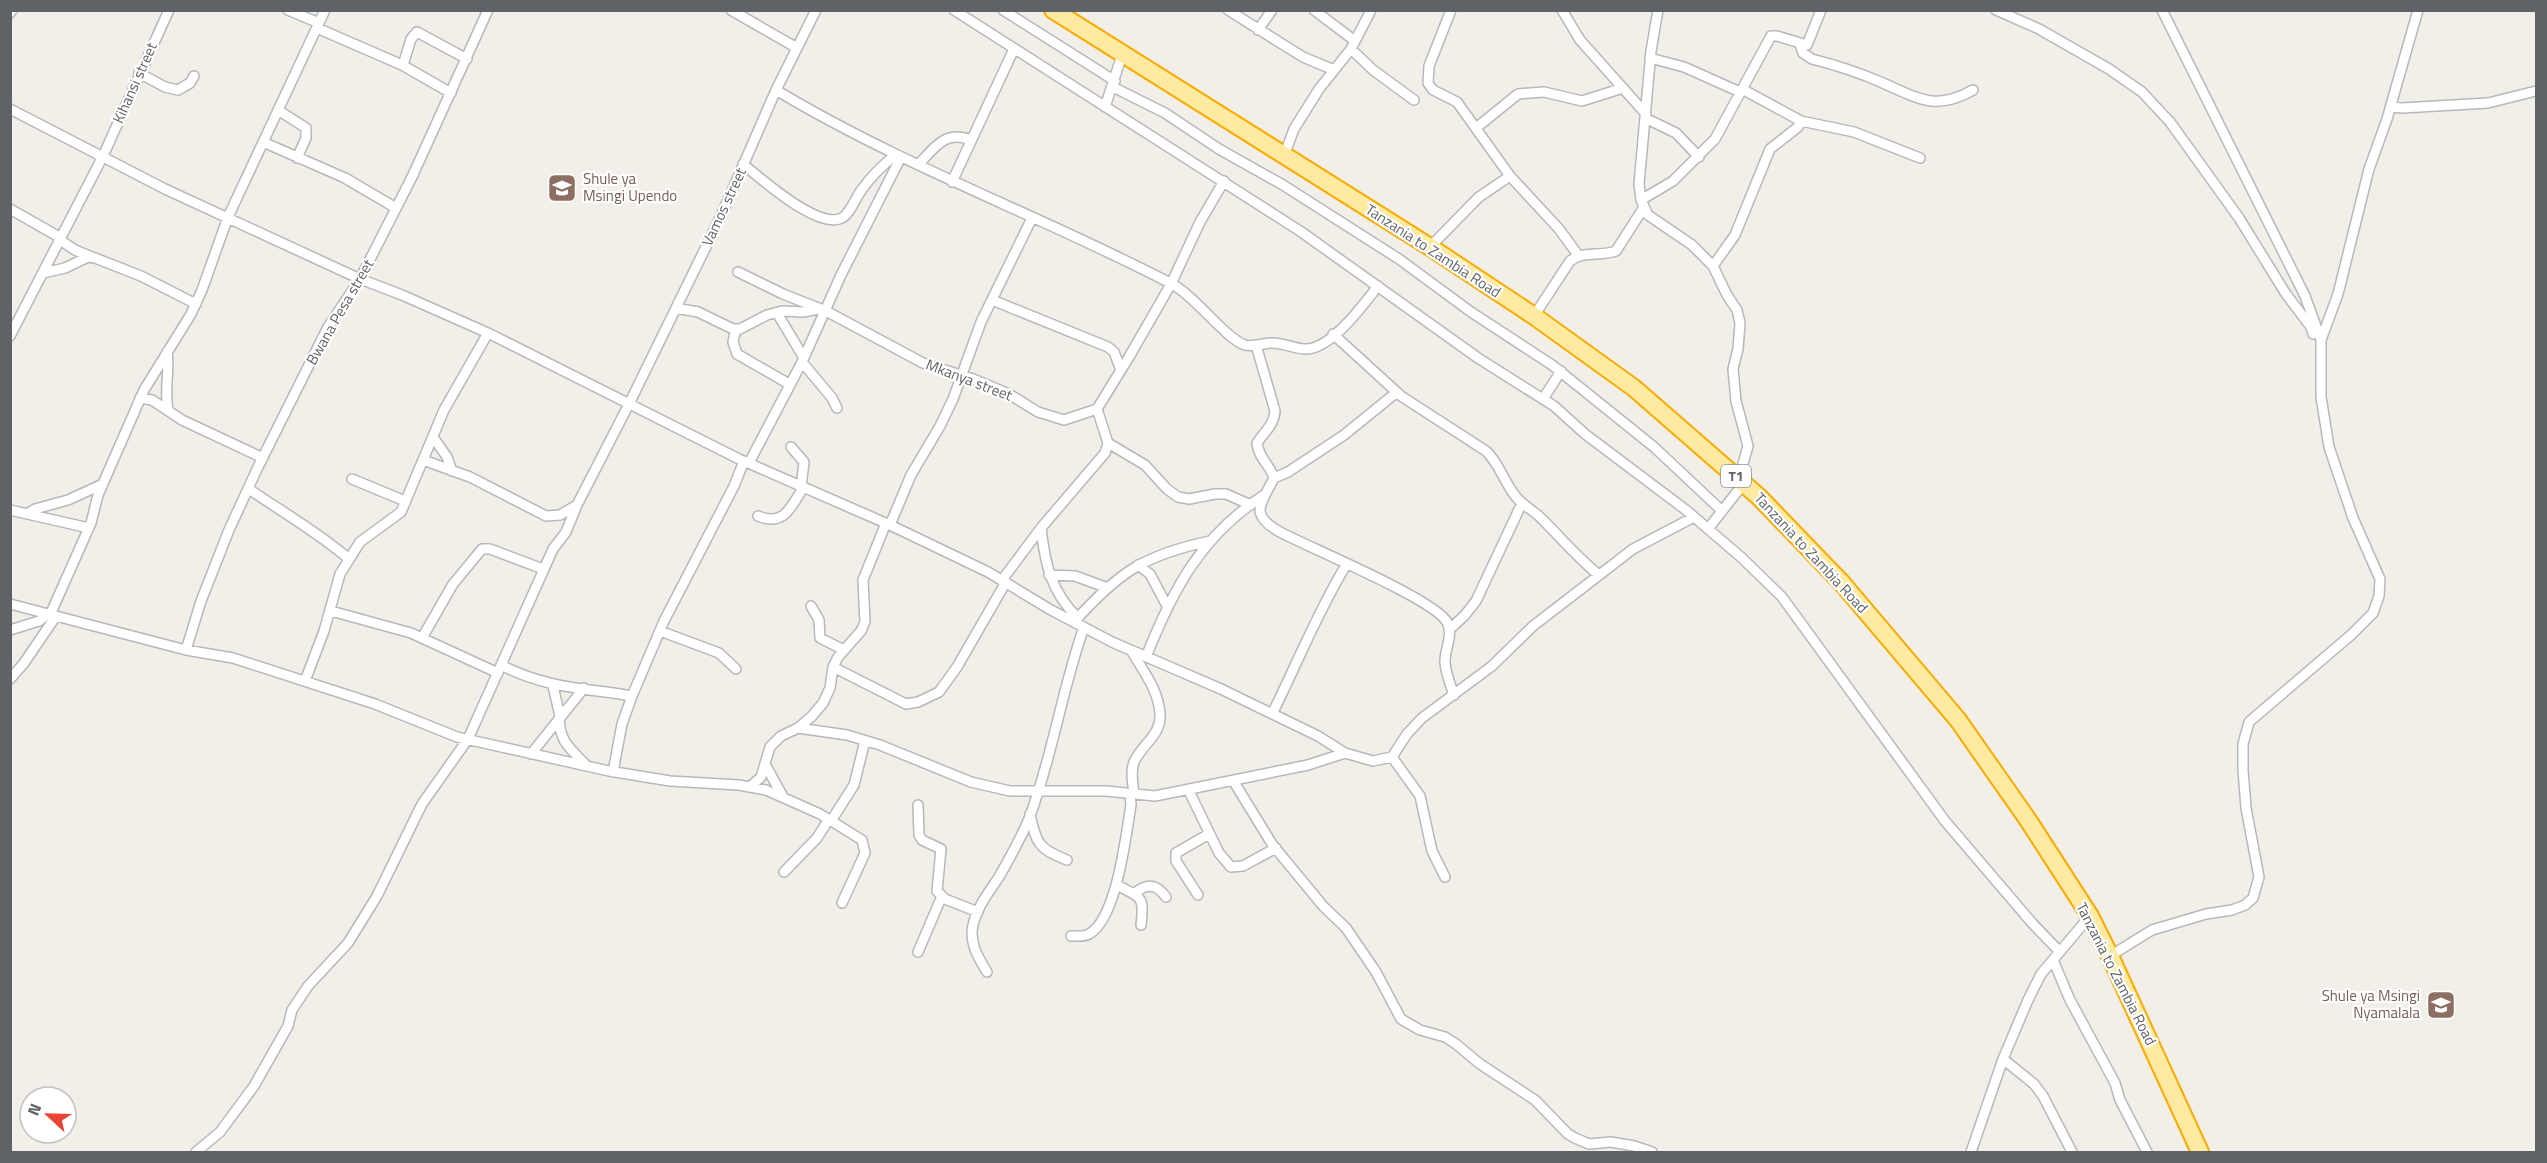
<svg xmlns="http://www.w3.org/2000/svg" width="2547" height="1163" font-family="'Titillium Web',sans-serif">
	<style>
		.lines { fill: none; stroke-linecap: round; stroke-linejoin: round }
		.minor-casing { stroke: #b5b8bc; stroke-width: 12 }
		.trunk-casing { stroke: #f9ab00; stroke-width: 20 }
		.minor { stroke: #fff; stroke-width: 9 }
		.trunk { stroke: #feeaa1; stroke-width: 16 }
		.labels { text-anchor: middle; stroke-width: 4.5; stroke-linejoin: round; paint-order: stroke }
		.shield { fill: #fff; stroke: #8f9295; stroke-width: 1.5 }
		.shield-label { font-size: 14px; font-weight: bold; fill: #5f6368 }
		.street-label { font-size: 15px; fill: #5f6368; stroke: #fff }
		.education-label { font-size: 15px; fill: #785e54; stroke: #fff; text-anchor: start }
	</style>
	<rect width="100%" height="100%" fill="#f1efe8"/>
	<g class="lines">
		<g class="minor-casing">
			<path id="minor" d="M288 10 319 23
				M731 10 797 48
				M954 10 1300 231 1478 358 1554 406 1585 434 1686 510 1742 558 1782 597 1945 821 2033 924 2060 952
				M1003 10 1115 81
				M1228 10 1303 57 1334 70
				M1314 10 1355 41
				M1451 10 1429 66 1428 83 1433 90 1457 102 1510 176 1559 229 1578 255
				M1562 10 1580 40 1646 114
				M1658 10 1651 51 1639 184 1641 200 1648 215 1692 245 1713 266 1727 295 1737 310 1740 323 1738 349 1733 369 1736 401 1748 446 1739 478
				M1996 10 2039 29 2109 69 2142 92 2170 122 2239 218 2286 294 2311 327 2313 334
				M10 13 12 10
				M317 28 402 65 451 93
				M1258 30 1272 10
				M1800 44 1803 53 1812 59C1836 65 1860 73 1883 83 1919 99 1936 111 1973 90
				M1351 49 1373 70 1414 100
				M1650 58 1684 67 1740 92
				M403 65 411 39 417 32 467 59
				M139 73 165 87 178 90 190 83 194 76
				M1113 87 1165 113 1219 149 1283 185 1399 259 1471 312 1552 365 1654 447 1721 510
				M776 90C902 166 1042 216 1172 284 1195 296 1226 339 1245 345 1253 347 1264 343 1272 343 1283 343 1293 348 1304 349 1330 351 1363 305 1378 286
				M1105 107 1122 55
				M2391 107 2402 108 2488 103 2536 91
				M10 109 165 189 360 279 402 295 488 333 739 459 890 525 988 572 1051 610 1112 642 1221 689 1318 736 1345 753 1373 761 1392 757 1407 734 1422 718 1492 666 1533 626 1633 549 1694 517
				M278 110 306 128V138L297 158
				M1645 118 1676 133 1699 157
				M1801 121 1854 132 1920 158
				M1476 128 1518 94 1544 92 1582 101 1623 88
				M263 142 345 178 396 208
				M1284 156 1294 129 1319 89 1351 49 1371 10
				M743 164C760 178 818 230 842 218 851 213 856 196 863 188 872 175 883 165 895 155
				M918 165C935 147 945 130 971 140
				M952 182 1013 51
				M1641 200 1673 181 1715 139 1771 36H1777L1807 45 1821 10
				M10 209 61 238
				M60 240 75 250 92 257
				M1430 247 1479 197 1510 176
				M1713 266 1735 235 1770 149 1798 127 1801 121 1742 89
				M738 272 783 294 826 311 923 363 973 379 1009 394 1038 412 1064 420 1097 409 1129 357 1171 284 1200 222 1224 181
				M43 273 65 268 88 257 95 258 141 276 196 304
				M992 300 1108 347 1114 352 1121 370
				M676 308 698 312 733 329H740L767 315 782 311 803 312 818 309
				M777 313 804 358
				M1534 316 1570 261C1585 250 1600 257 1616 251L1644 207
				M736 329 733 342 737 354 789 384
				M1333 334 1401 396 1486 451C1500 464 1504 483 1517 498 1524 506 1534 511 1542 519 1561 538 1578 558 1599 575
				M10 336 103 156 169 10
				M2321 340 2338 294 2369 169 2387 119 2418 10
				M1256 345 1275 411C1274 425 1265 431 1257 443 1258 457 1270 465 1274 478 1261 504 1248 514 1280 532 1310 548 1434 599 1447 622 1454 636 1444 650 1445 663 1446 674 1450 684 1454 695
				M167 352C170 371 164 390 168 409
				M802 362 832 398 837 408
				M140 398 152 400 182 420 263 458
				M1543 399 1561 371
				M433 437 447 457 452 471
				M1108 443 1145 465 1167 489 1178 497 1189 499 1215 494H1226L1251 505
				M791 447 804 462 801 487
				M423 460 470 477 546 516 560 515 577 505
				M749 463 802 362 841 275 901 157
				M1274 478 1288 472 1344 435 1397 392
				M352 479 405 501
				M249 489C282 512 318 532 349 559
				M10 510 89 528
				M27 514 35 509 68 500 103 484
				M758 516C784 527 791 507 803 488
				M890 525 911 475 940 426 953 399 981 322 1032 218
				M1041 528C1045 564 1051 592 1078 618
				M1708 529 1744 483
				M1138 565 1150 574 1167 606
				M1049 575 1075 576 1108 588
				M1002 580 1041 528 1105 453 1108 443 1097 409
				M10 604 186 650 233 658 375 704 457 737 609 771 670 781 739 785 766 790 820 814 862 840 865 853 842 903
				M811 606 819 620 820 638 844 650
				M331 611 411 633 498 673
				M50 615 91 523 98 495 144 390 191 314 202 290 228 217 325 10
				M1074 622C1119 572 1144 555 1210 541
				M10 630 39 621 48 614
				M1449 630 1465 615 1476 601 1522 503
				M660 631 719 653 736 669
				M422 638 453 584 482 549H490L543 569
				M186 650 201 601 229 530 258 467 328 327 360 279 412 177 488 10
				M1131 650C1143 671 1158 689 1160 713 1162 735 1142 744 1134 762 1130 772 1133 783 1134 794
				M1146 657C1173 589 1201 536 1264 495
				M501 665C545 688 584 688 632 696
				M833 667 906 704 918 702 939 692 957 667 1006 582
				M10 679 24 663 56 616
				M305 681 324 631 340 574 360 542 401 512 444 410 488 333
				M553 686 560 716
				M1272 714C1297 664 1317 613 1346 565
				M559 718C560 743 570 748 586 765
				M798 728 847 735 880 745 971 782 1010 791H1106L1155 796 1308 765 1345 753
				M531 754 584 688
				M1392 757 1420 796 1432 851 1445 877
				M766 766 782 795
				M613 772 622 724 632 696 664 621 734 486 744 461
				M1234 782 1272 844 1323 906 1346 928 1376 972 1401 1019 1420 1030 1445 1037 1456 1044 1480 1064 1535 1100 1568 1134 1575 1138 1589 1144 1611 1142 1634 1146 1652 1152
				M750 787 761 777 770 747 781 736 798 728 812 716 823 703 830 688 833 667 838 657 861 631 865 622 863 580 886 523
				M1188 789 1219 853 1231 867 1243 866 1276 848
				M918 805 919 835 922 840 941 849 937 891 945 899 978 912
				M1030 814C1036 844 1039 849 1067 860
				M831 821 854 785 865 741
				M784 872 817 838 829 819
				M1117 885C1140 898 1145 894 1141 925
				M1135 893C1148 882 1157 885 1166 897
				M1198 895 1176 861V853L1209 834
				M1071 936C1077 936 1084 937 1089 934 1117 919 1126 834 1131 805L1130 794
				M918 952 942 896
				M2110 956 2152 930 2206 914 2232 910 2245 905 2253 898 2259 877 2246 808 2243 770V744L2249 722 2351 635 2373 613 2379 596 2380 579 2353 518 2329 447 2321 397V340L2305 296 2162 10
				M2053 960 2070 1000 2115 1083 2120 1100 2147 1152
				M987 972C978 957 969 943 973 925 977 907 989 892 999 877 1010 857 1022 837 1030 816 1053 754 1062 689 1084 627
				M2003 1059 2034 1084 2043 1096 2072 1152
				M196 1152 220 1132 254 1086 288 1026 292 1010 308 986 348 943 377 896 422 804 468 739 553 549 566 532 577 505 630 402 721 216 776 90 816 10
				M1971 1152 2003 1059 2028 1000 2041 974 2090 916"/>
		</g>
		<g class="trunk-casing">
			<path id="trunk" d="M1053 10 1430 247 1534 316 1634 388 1759 497 1841 582 1958 720 2028 820 2090 916 2110 956 2200 1152"/>
		</g>
		<use href="#minor" class="minor"/>
		<use href="#trunk" class="trunk"/>
	</g>
	<defs>
		<g id="school-square" transform="scale(1.5)"><rect x="-9" y="-9" width="18" height="18" rx="4" fill="#8d6e63" stroke="#fff"/><path d="M0-5L7-2L0 1L-7-2ZM-4 1L0 2.5L4 1V4Q0 6-4 4Z" fill="#fff"/></g>
	</defs>
	<g fill-rule="evenodd">
		<use href="#school-square" x="562" y="188"/>
		<use href="#school-square" x="2441" y="1005"/>
	</g>
	<g class="labels">
		<rect class="shield" x="1721" y="465" width="30" height="22" rx="4.5"/>
		<g class="shield-label">
			<text x="1736" y="481">T1</text>
		</g>
		<g class="street-label">
			<text transform="translate(135 83) rotate(-66)" y="5">Kihansi street</text>
			<text transform="translate(724 207) rotate(-65)" y="5">Vamos street</text>
			<text transform="translate(1433 251) rotate(33)" y="5">Tanzania to Zambia Road</text>
			<text transform="translate(340 312) rotate(-60)" y="5">Bwana Pesa street</text>
			<text transform="translate(969 380) rotate(21)" y="5">Mkanya street</text>
			<text transform="translate(1811 553) rotate(47)" y="5">Tanzania to Zambia Road</text>
			<text transform="translate(2116 974) rotate(63)" y="5">Tanzania to Zambia Road</text>
		</g>
		<g class="education-label">
			<text x="583" y="184">Shule ya<tspan x="583" dy="17">Msingi Upendo</tspan></text>
			<text x="2420" y="1001" text-anchor="end">Shule ya Msingi<tspan x="2420" dy="17">Nyamalala</tspan></text>
		</g>
	</g>
	<rect width="2547" height="1163" fill="none" stroke="#5f6368" stroke-width="24"/>
	<g transform="translate(48 1115) rotate(292)"><circle r="28" fill="#ffffff" stroke="#bfc1c3" stroke-width="1.5"/>
	<path d="M0-4.5L10 22L0 15L-10 22Z" fill="#ea4335"/>
	<text y="-9" font-size="16" font-weight="bold" text-anchor="middle" fill="#5f6368">N</text>
	</g>
</svg>
